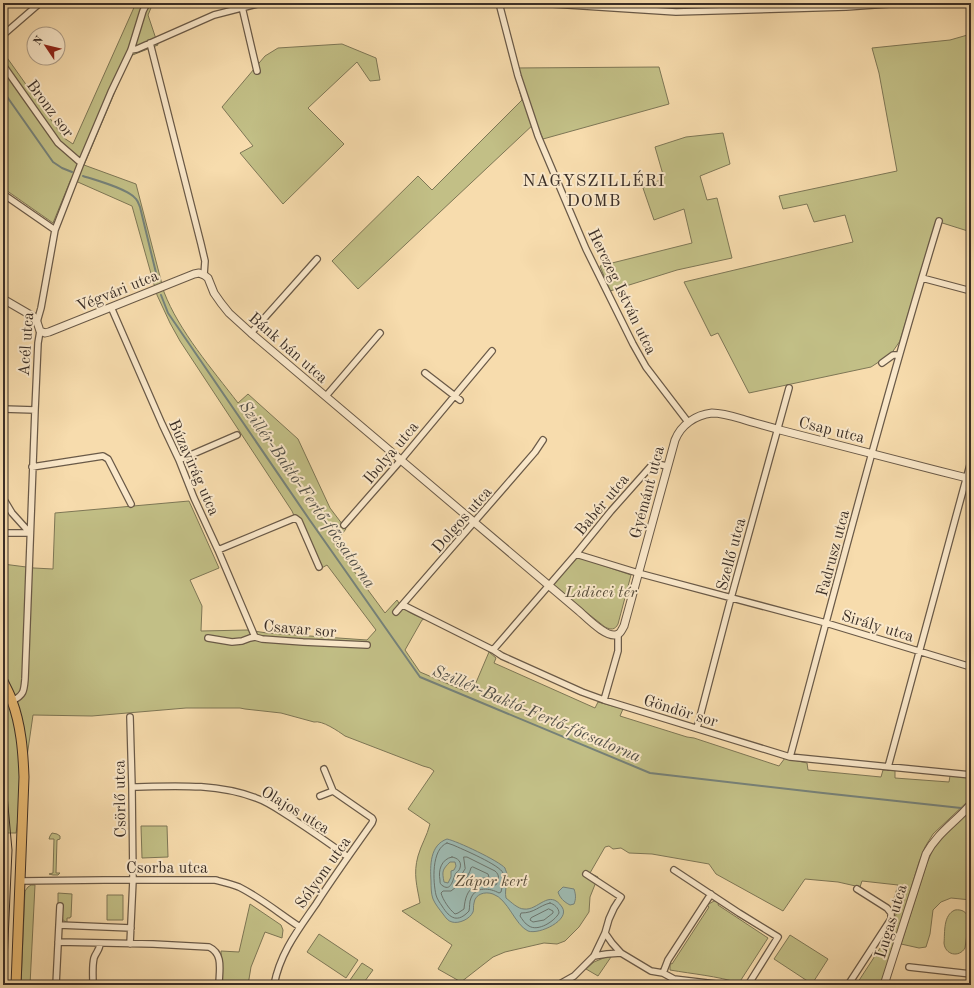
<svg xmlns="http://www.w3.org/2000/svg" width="974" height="988" font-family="'Old Standard TT',serif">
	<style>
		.green { fill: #c2bf86; stroke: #7e7756 }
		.water { fill: #9ebab1; stroke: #76827a; fill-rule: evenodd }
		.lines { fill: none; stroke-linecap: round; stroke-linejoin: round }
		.shore { stroke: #6c746c; stroke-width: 1 }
		.stream { stroke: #76827a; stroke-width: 2 }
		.minor-casing { stroke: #6a5a48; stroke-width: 8 }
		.tertiary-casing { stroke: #6a5a48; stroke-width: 9 }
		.primary-casing { stroke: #3b2f27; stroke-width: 11 }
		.minor { stroke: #fae8ca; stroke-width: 5.5 }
		.tertiary { stroke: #fae8ca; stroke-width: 7 }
		.primary { stroke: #ecbe76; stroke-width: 9 }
		.tram { stroke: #3b2f27; stroke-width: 1 }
		.labels { text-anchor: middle; stroke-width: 4; stroke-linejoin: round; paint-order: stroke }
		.street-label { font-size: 16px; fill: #3b2f27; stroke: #fae8ca }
		.park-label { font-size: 16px; font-style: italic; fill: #564c3a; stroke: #fae8ca }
		.neighbourhood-label { font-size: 17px; letter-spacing: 1px; fill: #3b2f27; stroke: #fae8ca }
		.water-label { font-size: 17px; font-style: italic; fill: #54524a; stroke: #fae8ca }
	</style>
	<rect width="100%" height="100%" fill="#f7dcad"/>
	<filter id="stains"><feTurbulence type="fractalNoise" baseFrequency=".005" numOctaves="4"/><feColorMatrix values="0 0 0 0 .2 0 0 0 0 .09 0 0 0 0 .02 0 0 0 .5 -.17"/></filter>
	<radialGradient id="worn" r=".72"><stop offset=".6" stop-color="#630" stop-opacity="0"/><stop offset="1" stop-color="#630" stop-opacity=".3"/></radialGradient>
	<path class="green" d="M136 3H153L148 15 158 45 130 56 84 165 136 184 164 292C179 331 212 369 238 403L248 394 298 439 330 508 346 529 334 544 385 613 397 600C403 611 414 615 424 619L422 620 405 650 420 672 465 691 472 692 489 652 496 658 494 663 595 708 598 702 623 709 620 716 687 737 694 738 779 766 785 758 807 763 808 770 881 777 883 770H895V778L949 782 950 776 971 778V796L967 802 933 834 925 847 919 862 881 985H856L888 936 884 933 896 915 893 902 898 885 862 881 860 887 838 882 805 879 783 911 716 874 709 864 652 854 629 853 621 848 613 849 609 846 605 847 590 873 598 877 590 897 589 912 579 927 565 941 557 944 544 943 505 952 493 957 461 982 438 969 452 945 402 911 420 903C417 886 413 874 418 856 421 845 427 836 430 824L408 809 434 771 430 768 423 766 345 736C338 731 322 720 314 722L281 713 245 709 240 708H186L92 716 33 715 16 833H3V564L34 568 53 569 55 513 189 501 219 568 190 580 202 606 201 631 247 630 267 633 367 640 376 630 327 565 318 570 292 511 180 341 170 323 157 295 132 206 71 179 53 223 3 188V52L64 138 73 144Z
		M971 34V232L936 221 900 341 891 354 871 367 749 393 718 333 711 336 684 282 853 242 845 215 814 222 807 204 783 209 779 196 897 171 879 73 872 48 950 40Z
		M342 44 376 58 380 80 370 81 357 62 308 108 344 144 283 204 240 153 253 146 222 107 265 56 278 48Z
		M659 67 669 104 543 139 536 122 358 289 332 261 418 176 432 190 522 100 513 68Z
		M723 133 730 164 700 176 707 200 717 198 732 258 677 270 610 291 600 266 692 243 684 209 654 220 643 188 664 178 655 147 686 137Z
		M578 557 631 575 618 624C615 630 611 630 605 627L552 585Z
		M971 810V900L951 898 941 902 933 910 930 934 926 947 919 948 901 944 927 863 934 847 947 832Z
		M141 826H167L168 857 142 858Z
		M52 833 57 834 60 836V839L57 840 56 873H60L58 875H53L49 874 53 873 54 839H49L50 836Z
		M31 885H35L30 985H21L25 891 28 887Z
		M58 893 72 894 71 917H70V918H67V923L62 919 63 904H58Z
		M107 895H123V920H107Z
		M714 901H717L719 902 718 905 768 938 739 983C717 976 693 974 670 970V963L672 964 709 907 707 905Z
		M250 904 281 925 283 930 282 938 265 932 251 967 248 985H222L221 951 239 952Z
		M955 910C962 909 967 912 969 919L965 948C959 958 945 955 944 943 945 932 943 915 955 910Z
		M319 934 358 960 346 978 307 952Z
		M790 935 828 959 812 984 774 959Z
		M606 957H611L598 976 586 969 594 962Z
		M362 963 373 970 362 985H357L350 980Z"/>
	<path class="water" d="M447 839C457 841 499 861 505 868 505 869 507 873 507 874 509 881 504 888 506 898 511 902 518 909 524 909 538 911 549 888 562 907 571 920 539 935 528 931 515 925 508 899 493 894 485 891 475 894 474 903 473 906 474 910 473 912 470 919 459 924 452 922 448 921 446 918 443 914 440 910 435 904 433 899 431 894 431 886 431 881 430 865 430 845 447 839ZM450 862H455L456 866 454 870 451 871V877L448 883 444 882C442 871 442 870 450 862Z
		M563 887 574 889C576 895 576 899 574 904L570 905C564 902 560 898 558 892Z"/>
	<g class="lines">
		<path class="shore" d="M447 843 453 845C462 849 500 865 503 873 505 879 502 887 501 892L499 893C490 888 476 886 471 898 469 902 470 907 469 911 458 923 450 919 442 906 440 903 437 899 436 895 433 882 431 849 447 843Z
			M452 857C458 858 462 862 460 868 459 871 458 871 456 873 453 877 452 892 443 886 440 884 440 883 440 880 438 871 441 859 452 857Z
			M464 857H467L495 871C500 875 499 880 496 885 475 883 466 886 464 909L458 913 455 914C449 909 443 900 441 893L443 891H451L456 887 460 877 465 869Z
			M473 867 488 874 489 877C486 878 482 878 479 879 474 880 470 883 466 884L465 883C466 877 470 873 471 868Z
			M550 903C554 904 559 908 559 913 555 921 538 932 529 926 525 924 522 919 520 916L521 913C535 913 538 906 550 903Z
			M549 909 553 911V913L544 920 533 922 530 920 531 918Z"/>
		<path class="stream" d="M3 91 53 162 62 168 72 172
			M83 176C95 180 129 189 136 199 138 201 139 205 140 207L158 281
			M161 295 168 313 309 519 420 677 650 773 823 793 961 808"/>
		<g class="minor-casing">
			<path id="minor" d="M499 3 518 76 538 136 586 249 633 344 646 367 688 422
				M537 3 676 12 846 7 903 3
				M760 3 761 9
				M242 7 257 71
				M3 35 40 3
				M150 43 201 244 205 261 204 275
				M131 50 137 49 214 15 261 3
				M3 65 58 143 81 163
				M3 194 55 230
				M922 278 971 291
				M111 307 162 424 179 460 194 498 218 550 255 637
				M37 322 41 308 55 230 81 163 111 92 131 50 143 11 147 3
				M251 333 317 259
				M882 363 893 355H899
				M425 373 460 400
				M326 396 380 333
				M3 409 35 410
				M179 460 237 435
				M32 467 103 456 108 459 131 504
				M3 498 12 513 30 533
				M344 525 401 460 492 351
				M3 533H30
				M218 550 295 518 299 521 319 567
				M576 554 638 573 826 623 971 667
				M403 605 493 650 502 656 582 692 604 700 790 757 971 775
				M396 612 535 452 543 440
				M208 638 232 642 242 641 250 638 255 637 262 639 303 642 367 645
				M493 650 576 554 611 511 651 466 657 464 667 466
				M604 700 618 651V635
				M12 701C24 695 24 691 25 679L35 410 38 343 40 331
				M697 728 731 598 789 388
				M790 757C838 578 885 398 939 221
				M888 767 971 461
				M132 787C174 786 216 783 256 798 268 802 279 810 290 817 310 830 329 843 348 857
				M320 796 333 791
				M674 870 739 913 778 937 748 985
				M20 881 104 880H215C223 882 232 884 239 887 261 898 280 914 300 927
				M59 925 60 906
				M605 933 612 943 621 953 651 971 663 973 674 979 724 985
				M58 942 153 944 209 947C224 954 219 971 219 985
				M130 944 133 880 132 787 130 717
				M594 956 607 954 621 953
				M909 967 971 974
				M663 973 668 960 711 894
				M56 985 59 925 131 928
				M93 985C93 976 92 966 94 958 96 952 100 950 100 943
				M274 985C280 953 298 930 316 904 334 876 353 850 372 823L373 820 372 818 333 791 324 769
				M558 985 574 976 594 956 605 933 609 919 614 908 621 897 586 874
				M848 985 891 919V913L887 908 857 889"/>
		</g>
		<g class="tertiary-casing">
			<path id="tertiary" d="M3 299 34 317 37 322 40 331 45 333 49 332 194 274 199 273 204 275 208 278 214 293 221 303 229 313 251 333 579 611C587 618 608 640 618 634 621 633 622 629 624 626L675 440C681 425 695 415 712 413 722 413 732 416 742 419 754 423 767 426 780 430 843 446 907 463 971 479
				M884 985 926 854C938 832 956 822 971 804"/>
		</g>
		<g class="primary-casing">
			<path id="primary" d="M3 681C6 688 10 694 12 701 21 725 23 751 24 777L16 985"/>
		</g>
		<use href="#minor" class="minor"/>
		<use href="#tertiary" class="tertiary"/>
		<use href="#primary" class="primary"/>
		<path class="tram" d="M3 762 4 767 7 795 12 850 6 985
			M3 845 5 852 7 866"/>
	</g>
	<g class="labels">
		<g class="street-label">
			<text transform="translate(51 108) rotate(53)" y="6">Bronz sor</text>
			<text transform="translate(117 290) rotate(-22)" y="6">Végvári utca</text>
			<text transform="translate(623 291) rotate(64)" y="6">Herczeg István utca</text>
			<text transform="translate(25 344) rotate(-86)" y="6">Acél utca</text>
			<text transform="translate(289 347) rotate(41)" y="6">Bánk bán utca</text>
			<text transform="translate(832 429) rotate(14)" y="6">Csap utca</text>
			<text transform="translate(390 452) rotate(-50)" y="6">Ibolya utca</text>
			<text transform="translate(195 467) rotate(66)" y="6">Búzavirág utca</text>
			<text transform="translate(646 492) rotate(-75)" y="6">Gyémánt utca</text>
			<text transform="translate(601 504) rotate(-50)" y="6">Babér utca</text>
			<text transform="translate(461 519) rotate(-49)" y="6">Dolgos utca</text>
			<text transform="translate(832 553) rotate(-75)" y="6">Fadrusz utca</text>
			<text transform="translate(730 554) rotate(-75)" y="6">Szellő utca</text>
			<text transform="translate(878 625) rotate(17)" y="6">Sirály utca</text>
			<text transform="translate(300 628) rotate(5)" y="6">Csavar sor</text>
			<text transform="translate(681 710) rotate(17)" y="6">Göndör sor</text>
			<text transform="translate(119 799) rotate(-91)" y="6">Csörlő utca</text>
			<text transform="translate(296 809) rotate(31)" y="6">Olajos utca</text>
			<text x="167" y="873">Csorba utca</text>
			<text transform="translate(322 872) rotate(-55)" y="6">Sólyom utca</text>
			<text transform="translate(890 921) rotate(-73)" y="6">Lugas utca</text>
		</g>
		<g class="park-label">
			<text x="601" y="597">Lidicei tér</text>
			<text x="491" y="886">Zápor kert</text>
		</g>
		<g class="neighbourhood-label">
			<text x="594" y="186">NAGYSZILLÉRI<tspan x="594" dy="20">DOMB</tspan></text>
		</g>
		<g class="water-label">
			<text transform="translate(308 494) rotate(55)" y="6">Szillér-Baktó-Fertő-főcsatorna</text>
			<text transform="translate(537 713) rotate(23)" y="6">Szillér-Baktó-Fertő-főcsatorna</text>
		</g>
	</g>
	<rect width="974" height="988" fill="none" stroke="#f7dcad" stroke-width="16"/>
	<rect x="4" y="4" width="966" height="980" fill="none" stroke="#3b2f27" stroke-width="2"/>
	<rect x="8" y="8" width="958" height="972" fill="none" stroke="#3b2f27"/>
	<g transform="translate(46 46) rotate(305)"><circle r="19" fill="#fae8ca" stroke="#ae9e89"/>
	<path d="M0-3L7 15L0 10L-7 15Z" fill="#8f2418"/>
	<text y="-6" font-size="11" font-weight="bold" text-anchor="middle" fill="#3b2f27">N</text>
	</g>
	<rect width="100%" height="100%" filter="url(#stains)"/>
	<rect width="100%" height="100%" fill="url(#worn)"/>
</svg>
